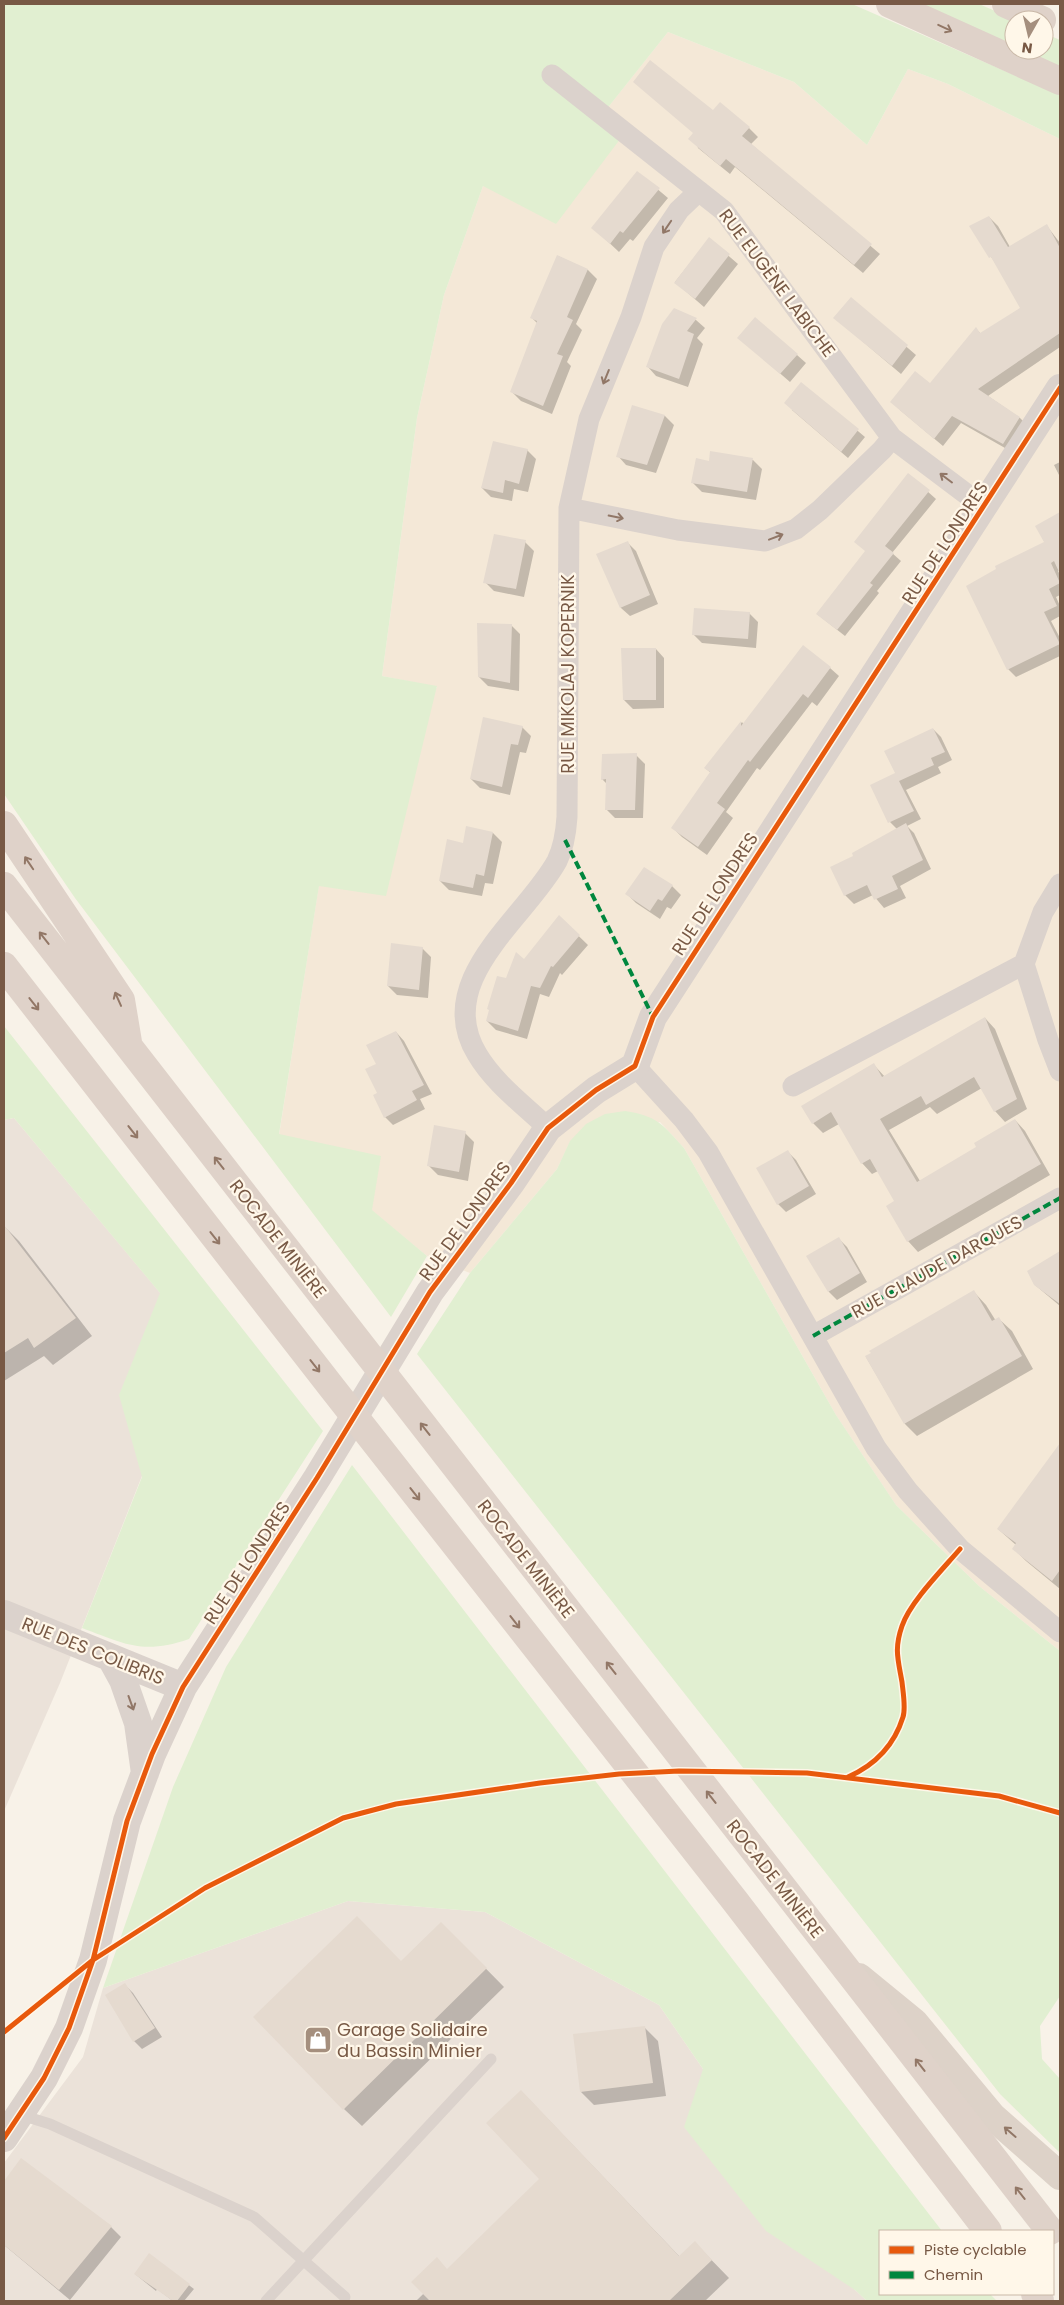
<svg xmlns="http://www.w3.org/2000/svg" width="1064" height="2305" font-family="Poppins,sans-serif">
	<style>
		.residential { fill: #f4e8d7 }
		.industrial { fill: #ebe2d9 }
		.green { fill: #e1efd1 }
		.shadow { fill: #0003 }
		.building { fill: #e5dacf }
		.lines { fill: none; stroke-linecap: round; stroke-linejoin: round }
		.service { stroke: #dbd2cc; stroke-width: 11 }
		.minor { stroke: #dbd2cc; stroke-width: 21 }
		.tertiary { stroke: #dbd2cc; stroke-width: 28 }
		.trunk { stroke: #ddd2c8; stroke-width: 28 }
		.motorway { stroke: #dfd2c9; stroke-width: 28 }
		.quiet { stroke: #00873e; stroke-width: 4; stroke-dasharray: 8 4; stroke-linecap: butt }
		.cycleway-casing { stroke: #fff7e9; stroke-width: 8 }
		.cycleway { stroke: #e8590c; stroke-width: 5 }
		.oneway { stroke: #927766 }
		.oneway2 { stroke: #917767 }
		.oneway3 { stroke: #917766 }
		.labels { text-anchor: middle; stroke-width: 4.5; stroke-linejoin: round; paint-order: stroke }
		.street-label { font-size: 18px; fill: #785945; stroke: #fff7e9 }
		.poi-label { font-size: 18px; fill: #785945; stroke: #fff7e9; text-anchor: start }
	</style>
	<rect width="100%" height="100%" fill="#f8f2e8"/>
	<path class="residential" d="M668 32 794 82 867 145 908 69 948 84 1060 139V1651L979 1586 896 1505 836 1415 684 1148 660 1122 570 1142 557 1169 470 1273 427 1256 279 1135 319 885 437 687 382 676 417 418 444 295 483 186 609 106Z"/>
	<path class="industrial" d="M14 1118 197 1337 60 1683 4 1811V1120Z
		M348 1901 485 1912 659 2005 855 2290 867 2301H4V2163L83 2057 103 1988Z"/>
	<path class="green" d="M4 4H852L1060 95V139L948 84 908 69 867 145 794 82 668 32 598 120 621 138 556 224 483 186 444 295 417 418 382 676 437 686 386 896 319 886 279 1134 381 1156 372 1210 427 1256 391 1317 75 898 4 794Z
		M919 4H979L1016 20 1014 47Z
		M1044 33 1060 40V68L1020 50H1044Z
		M4 1026 323 1431 189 1639C143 1655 125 1644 82 1628L142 1477 119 1395 160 1293 14 1118 4 1120Z
		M625 1111C658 1116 663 1125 684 1148L836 1415 896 1505 979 1586 1060 1651V1996L1040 2026 1042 2059 1060 2079V2153L1000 2094 417 1354 470 1273 557 1169 570 1141 586 1124 605 1114Z
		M352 1465 942 2231H880V2294H990L997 2301H867L855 2290 766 2231 684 2127 703 2069 659 2005 485 1912 348 1901 103 1988 173 1787 226 1667Z"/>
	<path class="shadow" d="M713 112 749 128 758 137 751 144 880 254 863 273 735 167 730 174 698 148 694 133Z
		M637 172 668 198 633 241 630 239 619 252 602 236Z
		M989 217 998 226 1010 247 1047 226 1060 243V298L1048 306 1060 326V347L988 396 1020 418 1028 426 1012 452 961 423 943 446 900 410 930 385 976 329 981 334 1021 308 996 264 971 227Z
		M709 239 738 264 704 307 675 282Z
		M558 256 588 270 597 279 576 324 582 330 567 362 571 366 552 414 521 401 512 392 538 324 532 318Z
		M851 299 916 355 901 374 835 318Z
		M675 309 696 320 705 328 697 338 703 344 688 387 656 376 648 367Z
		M739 338 797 355 806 363 790 382Z
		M802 384 865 437 848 458 792 410Z
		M633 407 665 416 674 425 656 473 626 465 618 456Z
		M527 450 536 459 528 492 514 489 512 501 491 497 482 488Z
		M711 453 753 460 762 469 756 500 702 492 693 483 710 462Z
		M1060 462V477L1054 465Z
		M909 475 936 499 892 553 901 561 877 591 879 593 845 636 817 614 866 552Z
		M1060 514V570L1058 571 1060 575V595L1056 597 1060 606V616L1051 621 1060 638V656L1016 677 1008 669 1045 543 1037 527Z
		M525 542 534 551 524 597 494 591 485 582Z
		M627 542 636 551 658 604 630 616 621 608 598 555Z
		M749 613 758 622 756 648 702 643 693 634Z
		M511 625 520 634 519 691 488 686 479 677Z
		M656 649 664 658V708L633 709 624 700Z
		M830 668 839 676 817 706 812 702 760 770 757 768 726 812 733 818 707 855 682 837 673 828 711 773 705 768 742 722 744 725Z
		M522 727 531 736 526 753 520 752 510 795 480 788 471 779Z
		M933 729 941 737 952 760 938 767 941 773 906 790 921 819 907 826 914 833 931 869 900 886 906 898 884 908 873 895 854 904 845 895 855 856 897 829 890 822 896 774Z
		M636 755 645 764 643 818H615L606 809 607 784 602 779Z
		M493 833 502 842 493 884 485 883 482 896 449 890 440 881 464 844Z
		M672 886 681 895 671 909 667 907 660 919 636 903 627 894Z
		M559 917 588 945 562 975 560 973 549 997 540 994 527 1039 496 1030 487 1021 524 961Z
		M422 948 431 957 428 998 397 995 388 986Z
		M985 1018 995 1029 1027 1109 1005 1122 995 1111 982 1088 937 1114 930 1107 889 1130 920 1181 978 1148 1015 1120 1025 1131 1050 1175 918 1252 908 1241 896 1202 878 1171 872 1174 862 1163 839 1124 823 1133 813 1123 874 1065 885 1077Z
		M396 1032 404 1041 432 1094 420 1099 425 1109 393 1125 385 1117 378 1093 377 1064Z
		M465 1133 474 1142 468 1181 438 1175 429 1166Z
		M788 1152 796 1160 816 1194 786 1212 778 1204Z
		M4 1226 19 1241 92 1336 53 1365 44 1356 4 1381Z
		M839 1239 847 1247 867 1282 837 1300 829 1292 808 1257Z
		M1060 1252V1306L1035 1285 1029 1271Z
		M974 1292 986 1305 996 1321 999 1319 1012 1331 1033 1369 917 1436 905 1424 866 1357Z
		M1060 1446V1589L1026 1561 1014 1549 1016 1545 998 1529Z
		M441 1923 504 1987 362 2126 344 2109 401 1962Z
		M125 1985 133 1993 162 2037 142 2049 134 2041Z
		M645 2028 658 2041 666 2096 594 2105 581 2092Z
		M521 2091 680 2257 695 2243 729 2278 705 2301H416L541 2179Z
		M21 2160 111 2227 121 2237 70 2300 4 2245V2183Z
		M149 2255 194 2289 184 2301H173L157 2289 156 2291 135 2274Z"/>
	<path class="building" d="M650 60 713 110 720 102 750 127 742 136 872 244 854 265 726 159 720 166 688 139 693 133 633 82Z
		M637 171 660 188 623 233 620 231 610 244 591 228Z
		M989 216 1008 247 1047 224 1060 248V333L978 389 1020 417 1003 444 952 416 934 439 890 402 915 371 930 383 976 327 980 333 1020 308 991 257 989 258 969 226Z
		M709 237 730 254 695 299 674 283Z
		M557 255 588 269 567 317 573 320 557 354 563 356 543 406 510 392 537 321 530 318Z
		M851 297 908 345 892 366 833 318Z
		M674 308 697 318 687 331 694 334 679 379 646 367 662 324Z
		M755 317 798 354 780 374 737 338Z
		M801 382 859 429 841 452 784 403Z
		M632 405 665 415 647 465 616 457Z
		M493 441 528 449 519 484 505 480 503 493 481 488Z
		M710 451 753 458 747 492 691 483 696 458 709 461Z
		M908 473 930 490 885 546 894 553 870 583 873 585 837 630 816 614 865 551 854 542Z
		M1060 512V574L1054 561 1051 563 1060 583 1049 589 1057 606 1044 612 1060 644 1007 670 966 586 996 569 995 566 1044 542 1035 526Z
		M494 534 526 540 516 589 483 583Z
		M628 541 650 595 620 608 596 554Z
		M694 608 750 612 748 639 692 635Z
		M477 623 512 624 510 683 478 677Z
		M803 645 831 667 808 698 803 694 750 762 748 760 717 803 725 809 698 847 671 828 710 772 704 768 741 721V726Z
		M621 648H656V700H623Z
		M483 717 523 726 518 745 511 744 502 787 470 779Z
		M933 728 945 752 931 758 934 765 899 781 914 811 888 823 870 785 895 773 884 751Z
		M637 753 635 810H605L606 779 601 780 602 754Z
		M906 823 923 860 892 876 898 889 874 900 867 885 844 896 830 867 853 856 852 853Z
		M466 826 493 832 484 876 476 874 473 888 439 881 447 839 463 843Z
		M644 867 673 885 662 901 658 899 650 911 625 894Z
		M559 915 580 935 553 967 551 966 540 988 531 986 518 1031 486 1021 489 1010 487 1009 497 976 506 978 516 952 524 959Z
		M391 943 423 947 419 990 387 986Z
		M985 1017 1017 1099 994 1112 974 1077 926 1105 921 1096 880 1119 917 1182 976 1147 974 1143 1015 1119 1041 1164 907 1242 886 1206 894 1201 870 1159 861 1164 831 1112 812 1124 801 1106 874 1063 882 1077Z
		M396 1031 424 1085 412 1091 417 1100 384 1118 373 1095 377 1093 365 1069 376 1064 366 1045Z
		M434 1125 466 1131 459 1172 427 1166Z
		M788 1150 809 1186 777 1205 756 1168Z
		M4 1225 76 1318 34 1348 28 1338 4 1353Z
		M839 1237 860 1273 828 1292 806 1256Z
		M1060 1251V1304L1034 1285 1027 1271Z
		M974 1290 992 1321 999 1317 1022 1356 904 1424 865 1356 871 1353 869 1351Z
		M1060 1443V1570L1052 1581 1012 1549 1016 1543 997 1529Z
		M357 1916 401 1961 441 1922 487 1968 343 2110 253 2017Z
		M125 1983 155 2028 133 2042 105 1995Z
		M645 2026 653 2083 580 2092 573 2034Z
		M521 2090 679 2256 695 2241 712 2260 669 2301H430L411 2282 437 2257 447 2269 539 2179 486 2123Z
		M21 2158 112 2226 59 2290 4 2245V2181Z
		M149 2253 190 2284 177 2301H173L134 2274Z"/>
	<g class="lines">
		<path class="service" d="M21 2115 50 2124 254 2217 345 2297
			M266 2301 491 2059"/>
		<path class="minor" d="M552 75 724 211 892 438 969 496 986 505
			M569 508 678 530 765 541 796 529 820 510 882 450 892 438
			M1024 964 1048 1040 1060 1071
			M1024 964 1043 912 1060 884
			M635 1066 684 1120 708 1152 876 1448 908 1491 960 1549 1060 1632
			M793 1086 1024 964
			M548 1128C524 1105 494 1083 477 1054 432 980 526 918 557 861 564 847 566 832 567 817L569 508 589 419 631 317 654 247 679 210 699 191
			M813 1336 1060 1198"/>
		<path class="tertiary" d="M4 1614 183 1687
			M111 1658 123 1680 138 1723 145 1773
			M4 2138 44 2078 69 2028 93 1960 127 1821 152 1754 183 1687 317 1478 430 1292 511 1183 548 1128 596 1090 635 1066 653 1017 1060 388"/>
		<path class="trunk" d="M859 1977 914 2022 992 2116 1060 2176"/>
		<path class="motorway" d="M890 4 1060 81
			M1006 4 1042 20
			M4 825 121 1000 128 1042
			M4 886 1050 2231
			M4 966 333 1389 735 1901 988 2231
			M1035 2294 1040 2301"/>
		<path class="quiet" d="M565 840 653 1017
			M813 1336 1060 1198"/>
		<g class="cycleway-casing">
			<path id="cycleway" d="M848 1777C875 1765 894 1746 903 1717 906 1708 903 1692 902 1682 898 1659 894 1649 902 1626 910 1602 943 1569 960 1549
				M4 2032 93 1960 205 1888 343 1818 396 1804 540 1783 619 1774 679 1771 807 1773 999 1796 1060 1813
				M4 2138 44 2078 69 2028 93 1960 127 1821 152 1754 183 1687 317 1478 430 1292 511 1183 548 1128 596 1090 635 1066 653 1017 1060 388"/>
		</g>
		<use href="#cycleway" class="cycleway"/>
	</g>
	<defs><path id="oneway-shaft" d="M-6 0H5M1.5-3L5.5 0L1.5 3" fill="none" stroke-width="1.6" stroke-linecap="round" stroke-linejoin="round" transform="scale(1.25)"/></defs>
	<g class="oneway">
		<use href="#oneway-shaft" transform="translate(945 28) rotate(25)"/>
		<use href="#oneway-shaft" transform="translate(29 863) rotate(-124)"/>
		<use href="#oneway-shaft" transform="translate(44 938) rotate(-128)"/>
		<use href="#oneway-shaft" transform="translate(118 999) rotate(-114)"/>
		<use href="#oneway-shaft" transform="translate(34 1004) rotate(52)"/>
		<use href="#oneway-shaft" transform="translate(133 1132) rotate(52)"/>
		<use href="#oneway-shaft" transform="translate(219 1163) rotate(-128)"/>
		<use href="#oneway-shaft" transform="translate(215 1238) rotate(52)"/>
		<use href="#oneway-shaft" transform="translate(315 1366) rotate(52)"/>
		<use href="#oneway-shaft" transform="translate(425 1429) rotate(-128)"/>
		<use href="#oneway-shaft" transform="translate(415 1494) rotate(52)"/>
		<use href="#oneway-shaft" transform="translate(515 1622) rotate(52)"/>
		<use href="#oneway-shaft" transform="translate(611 1668) rotate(-128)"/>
		<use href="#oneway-shaft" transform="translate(711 1797) rotate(-128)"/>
		<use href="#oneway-shaft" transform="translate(920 2065) rotate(-128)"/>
		<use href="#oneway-shaft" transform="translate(1020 2193) rotate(-128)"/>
	</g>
	<g class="oneway2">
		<use href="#oneway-shaft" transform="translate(667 227) rotate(124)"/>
		<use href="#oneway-shaft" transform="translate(606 377) rotate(112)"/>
		<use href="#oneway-shaft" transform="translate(946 478) rotate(-143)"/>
		<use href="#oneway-shaft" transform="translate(616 517) rotate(11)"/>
		<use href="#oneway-shaft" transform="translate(776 537) rotate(-21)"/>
		<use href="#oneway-shaft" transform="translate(131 1703) rotate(70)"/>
	</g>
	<use class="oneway3" href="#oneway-shaft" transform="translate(1010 2132) rotate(-139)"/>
	<defs>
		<g id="shop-square" transform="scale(1.4375)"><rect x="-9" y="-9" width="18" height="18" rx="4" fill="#a58f7e" stroke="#fff7e9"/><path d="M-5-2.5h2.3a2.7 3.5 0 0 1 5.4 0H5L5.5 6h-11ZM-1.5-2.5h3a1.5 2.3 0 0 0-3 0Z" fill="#fff"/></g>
	</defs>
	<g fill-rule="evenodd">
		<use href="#shop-square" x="318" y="2040"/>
	</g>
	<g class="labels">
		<g class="street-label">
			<text transform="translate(777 283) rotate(53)" y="6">RUE EUGÈNE LABICHE</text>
			<text transform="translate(945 543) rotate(-57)" y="6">RUE DE LONDRES</text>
			<text transform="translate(568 674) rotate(-90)" y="6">RUE MIKOLAJ KOPERNIK</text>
			<text transform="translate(715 894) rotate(-57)" y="6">RUE DE LONDRES</text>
			<text transform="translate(465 1221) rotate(-54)" y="6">RUE DE LONDRES</text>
			<text transform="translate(278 1239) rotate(52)" y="6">ROCADE MINIÈRE</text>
			<text transform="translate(937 1267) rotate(-29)" y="6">RUE CLAUDE DARQUES</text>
			<text transform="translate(526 1559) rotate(52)" y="6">ROCADE MINIÈRE</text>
			<text transform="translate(247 1563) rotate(-57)" y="6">RUE DE LONDRES</text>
			<text transform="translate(93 1651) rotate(22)" y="6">RUE DES COLIBRIS</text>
			<text transform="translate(775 1879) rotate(52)" y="6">ROCADE MINIÈRE</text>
		</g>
		<g class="poi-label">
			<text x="337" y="2036">Garage Solidaire<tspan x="337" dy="21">du Bassin Minier</tspan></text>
		</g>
	</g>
	<rect width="1064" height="2305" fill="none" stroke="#785945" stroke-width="10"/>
	<rect x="879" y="2230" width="175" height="65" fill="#fff7e9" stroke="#c9b8a7"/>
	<rect x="889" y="2246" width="25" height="8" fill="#e8590c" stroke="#c9b8a7"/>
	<text x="924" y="2255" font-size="15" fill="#785945">Piste cyclable</text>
	<rect x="889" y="2271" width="25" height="8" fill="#00873e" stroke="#c9b8a7"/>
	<text x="924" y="2280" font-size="15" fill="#785945">Chemin</text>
	<g transform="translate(1029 35) rotate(188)"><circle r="24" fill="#fff7e9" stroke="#c9b8a7"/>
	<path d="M0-4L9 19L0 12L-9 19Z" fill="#a58f7e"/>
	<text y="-8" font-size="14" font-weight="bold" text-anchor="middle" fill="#785945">N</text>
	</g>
</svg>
